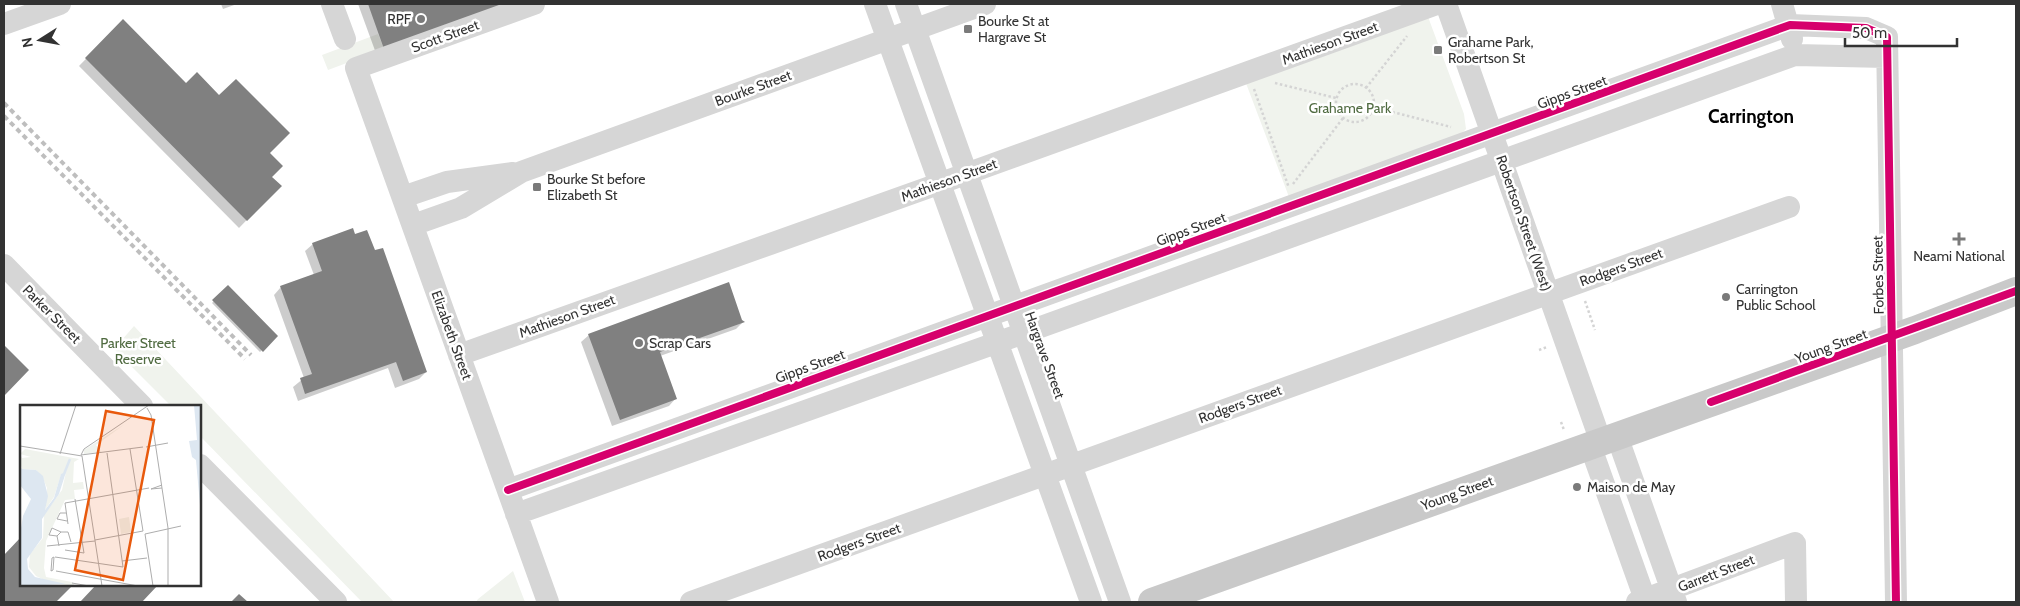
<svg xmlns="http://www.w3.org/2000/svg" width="2020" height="606" font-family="Cabin,sans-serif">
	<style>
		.green { fill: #f0f3ed }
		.shadow { fill: #0003 }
		.building { fill: #808080 }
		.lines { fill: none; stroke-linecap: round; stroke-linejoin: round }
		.path { stroke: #d4d4d4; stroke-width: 2.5; stroke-dasharray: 2.5 2.5; stroke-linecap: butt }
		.minor { stroke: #d6d6d6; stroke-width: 22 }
		.major { stroke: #c9c9c9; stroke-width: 28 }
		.rail { stroke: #bebebe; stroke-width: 4; stroke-dasharray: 5 4; stroke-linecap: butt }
		.cycleway-casing { stroke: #fff; stroke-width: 11 }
		.cycleway { stroke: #d6006c; stroke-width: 8 }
		.poi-dot { fill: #7a7a7a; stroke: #fff; stroke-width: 2 }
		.labels { text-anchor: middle; stroke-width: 5; stroke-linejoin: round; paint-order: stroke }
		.poi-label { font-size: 14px; fill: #323232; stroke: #fff; text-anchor: start }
		.street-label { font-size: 14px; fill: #323232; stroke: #fff }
		.park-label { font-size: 14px; fill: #506b41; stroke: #fff }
		.district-label { font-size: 19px; font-weight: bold; fill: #000; stroke: #fff }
		.inset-river { fill: none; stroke: #dde7f1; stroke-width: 2.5 }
		.inset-road { fill: none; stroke: #adadad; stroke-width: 1 }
		.view { fill: #e8590c; fill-opacity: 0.15; stroke: #e8590c; stroke-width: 2.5 }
		.inset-edge { fill: none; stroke: #323232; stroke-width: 2.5 }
	</style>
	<rect width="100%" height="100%" fill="#fff"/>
	<path class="green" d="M1427 14 1464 114 1466 129 1458 137 1289 197 1244 78Z
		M378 34 384 49 328 70 322 55Z
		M134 326 394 602H362L200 436V406H171L114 349Z
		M513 571 525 602H476L478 599Z"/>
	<path class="shadow" d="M221 4H237L223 9Z
		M358 4H521L377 56Z
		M123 21 186 85 268 153 271 177 280 186 239 228 79 66Z
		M313 244 426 372 419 379 395 388 388 368 298 401 293 387 304 378 274 295 281 287 314 275 305 251Z
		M228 287 276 336 260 352 212 303Z
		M741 321 743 322 736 329 660 356 676 398 669 406 612 426 581 342 589 335Z
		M21 538V585H71L55 602H4V557Z
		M97 585H156L140 602H81Z"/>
	<path class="building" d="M368 4H510L384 49Z
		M123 19 186 83 197 72 219 95 236 79 290 133 270 153 283 166 272 177 282 186 247 221 85 58Z
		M353 228 355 234 367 230 375 250 383 248 427 372 403 381 396 362 305 394 300 378 312 374 280 286 322 271 312 243Z
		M729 282 742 320 745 322 660 352 677 399 620 420 588 334Z
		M228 285 278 336 263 352 212 300Z
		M4 345 29 370 4 396Z
		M21 537V585H73L56 602H4V555Z
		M96 585H158L142 602H80Z
		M239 594 248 602H231Z"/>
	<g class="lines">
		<path class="path" d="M1275 83 1336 98
			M1336 103a19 19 0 1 1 38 0a19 19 0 1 1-38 0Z
			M1366 88 1407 36
			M1254 89 1289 188
			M1373 107 1451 127
			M1293 184 1343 118
			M1585 301 1595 330
			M1539 350 1547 347
			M1561 422 1564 430"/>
		<path class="minor" d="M332 4 345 39
			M534 4 356 68 548 602
			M875 4 1091 602
			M906 4 1120 602
			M1446 4 1601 442
			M1782 4 1792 39
			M4 24 60 4
			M403 197 447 182 513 173
			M413 225 461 208 521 172 985 4
			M4 265 142 406
			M459 355 927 188 1437 4
			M1617 436 1676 602
			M1590 445 1646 602
			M200 465 336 602
			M508 490 1790 25 1866 28 1887 37 1896 602
			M516 514 1024 333 1795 55 1887 57
			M691 602 1789 207
			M1637 602 1795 543 1796 602"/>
		<path class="major" d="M1152 602 1915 330 2016 291"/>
		<path class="rail" d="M4 103 251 355
			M4 116 245 359"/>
		<g class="cycleway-casing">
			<path id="cycleway" d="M1711 402 2016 291
				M508 490 1790 25 1866 28 1887 37 1896 602"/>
		</g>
		<use href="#cycleway" class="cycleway"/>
	</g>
	<g class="poi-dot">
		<circle cx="421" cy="19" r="5"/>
		<rect x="963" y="24" width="10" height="10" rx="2.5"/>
		<rect x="1433" y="45" width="10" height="10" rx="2.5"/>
		<rect x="532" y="182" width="10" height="10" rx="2.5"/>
		<path d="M1956.5 231.5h5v5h5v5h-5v5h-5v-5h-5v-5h5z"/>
		<circle cx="1726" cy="297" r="5"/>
		<circle cx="639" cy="343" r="5"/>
		<circle cx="1577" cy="487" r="5"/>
	</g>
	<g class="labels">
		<g class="poi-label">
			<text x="411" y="24" text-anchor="end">RPF</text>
			<text x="978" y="26">Bourke St at<tspan x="978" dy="16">Hargrave St</tspan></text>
			<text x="1448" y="47">Grahame Park,<tspan x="1448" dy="16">Robertson St</tspan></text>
			<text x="547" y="184">Bourke St before<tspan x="547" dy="16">Elizabeth St</tspan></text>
			<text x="1959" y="261" text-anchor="middle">Neami National</text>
			<text x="1736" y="294">Carrington<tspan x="1736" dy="16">Public School</tspan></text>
			<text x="649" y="348">Scrap Cars</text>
			<text x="1587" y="492">Maison de May</text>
		</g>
		<g class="street-label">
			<text transform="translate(445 36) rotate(-20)" y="5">Scott Street</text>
			<text transform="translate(1330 43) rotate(-20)" y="5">Mathieson Street</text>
			<text transform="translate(753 88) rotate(-20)" y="5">Bourke Street</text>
			<text transform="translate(1572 92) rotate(-20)" y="5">Gipps Street</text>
			<text transform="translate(949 180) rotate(-20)" y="5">Mathieson Street</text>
			<text transform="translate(1524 223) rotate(71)" y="5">Robertson Street (West)</text>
			<text transform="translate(1191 229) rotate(-20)" y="5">Gipps Street</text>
			<text transform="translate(1621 267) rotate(-20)" y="5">Rodgers Street</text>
			<text transform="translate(1878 275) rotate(-91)" y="5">Forbes Street</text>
			<text transform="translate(52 314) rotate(45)" y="5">Parker Street</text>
			<text transform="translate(567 316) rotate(-20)" y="5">Mathieson Street</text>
			<text transform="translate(452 335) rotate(70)" y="5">Elizabeth Street</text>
			<text transform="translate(1831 346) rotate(-20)" y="5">Young Street</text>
			<text transform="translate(1045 355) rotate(70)" y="5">Hargrave Street</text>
			<text transform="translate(810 366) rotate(-20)" y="5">Gipps Street</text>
			<text transform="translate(1240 404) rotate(-20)" y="5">Rodgers Street</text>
			<text transform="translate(1457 493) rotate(-20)" y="5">Young Street</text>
			<text transform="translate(859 542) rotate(-20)" y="5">Rodgers Street</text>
			<text transform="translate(1716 573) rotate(-21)" y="5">Garrett Street</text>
		</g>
		<g class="park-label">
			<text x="1350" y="113">Grahame Park</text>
			<text x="138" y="348">Parker Street<tspan x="138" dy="16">Reserve</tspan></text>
		</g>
		<g class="district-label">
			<text x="1751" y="123">Carrington</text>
		</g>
	</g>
	<g transform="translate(20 405)">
		<rect width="181" height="181" fill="#fff"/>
		<path d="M105 19 76 40 81 47 64 49V45ZM5 44 59 54 54 57 53 78 63 77 64 84 54 85 55 94 45 95 26 136 24 163 26 172 52 177 55 181 31 178 16 171 9 162 10 149 23 133 24 110 42 85 46 67 41 70 34 92 25 105 27 83 22 71 16 65 2 64 1 61 0 64V50L2 53 11 52 0 49ZM109 112 111 127 101 129 99 114Z" fill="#f0f3ed"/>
		<path d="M174 0H181V111L176 55 172 52 169 36 177 35ZM0 61 2 64 16 65 23 71 28 91 25 105 34 93 41 69 46 67 39 89 22 114V133L7 154 8 164 15 172 46 179 0 181V129L3 111 11 94 0 80Z" fill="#dde7f1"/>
		<path class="inset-river" d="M44 69 50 54"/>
		<path class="inset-road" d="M127 3 131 10 148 123V181M0 41 62 51 82 181M123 42 61 50 64 44 129 0M126 42 148 38M40 49 56 0M142 80 131 84 142 83M45 98 129 83M45 98 48 119M46 108H40L37 114 47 116M37 131 29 130 32 123 41 127M75 135 123 126 110 44M27 141 75 136M39 141 37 131 41 127H48L51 137M45 145 64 148 55 94M34 152 33 165 31 166 32 153ZM35 152 103 162 87 48M102 156 127 153M36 166 118 181M52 178 69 181M133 181 125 129 161 121"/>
		<path class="view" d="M86 6 134 15 103 175 55 165Z"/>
		<rect width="181" height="181" class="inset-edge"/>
	</g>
	<rect width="2020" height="606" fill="none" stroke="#323232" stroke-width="10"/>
	<g transform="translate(40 40) rotate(259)" stroke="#ffffff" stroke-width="4" paint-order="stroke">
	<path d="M0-4L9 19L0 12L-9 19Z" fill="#323232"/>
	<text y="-8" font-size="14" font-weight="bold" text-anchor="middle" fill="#323232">N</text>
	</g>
	<path d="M1845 38v8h112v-8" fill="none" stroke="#323232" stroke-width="2.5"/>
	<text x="1852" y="38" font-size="15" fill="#323232" stroke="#ffffff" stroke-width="4" paint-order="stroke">50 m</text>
</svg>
